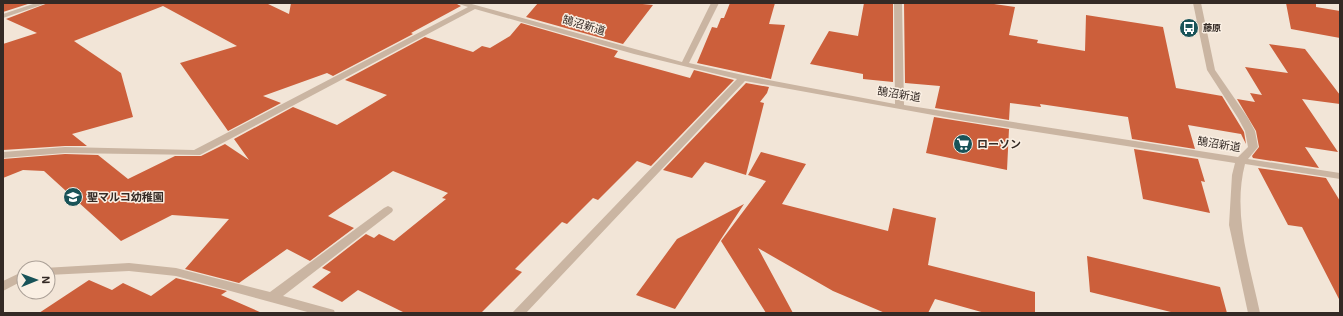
<svg xmlns="http://www.w3.org/2000/svg" width="1343" height="316" font-family="'Exo 2','Noto Sans JP',sans-serif">
	<style>
		.building { fill: #cc5f3b }
		.lines { fill: none; stroke-linecap: round; stroke-linejoin: round }
		.minor { fill: #cab5a2; fill-rule: evenodd }
		.labels { text-anchor: middle; stroke-width: 3; stroke-linejoin: round; paint-order: stroke }
		.far-poi-label { font-size: 9px; font-weight: bold; fill: #342a25; stroke: #faefe3; text-anchor: start }
		.street-label { font-size: 11px; fill: #342a25; stroke: #faefe3 }
		.poi-label { font-size: 11px; font-weight: bold; fill: #342a25; stroke: #faefe3; text-anchor: start }
	</style>
	<rect width="100%" height="100%" fill="#f2e5d7"/>
	<path class="building" d="M3 3H31L3 12Z
		M48 3H266L289 14 291 3H455L461 6 411 33 413 34 333 76 327 73 263 96 281 103 228 131 180 63 237 46 163 6 74 41 121 73 133 117 72 134 87 146H65L3 150V44L37 33 6 19Z
		M538 3H632L653 5 623 44 526 17Z
		M730 3H775L769 24 785 25 771 79 697 63 712 27 717 28 721 18H724Z
		M864 3H893V82L863 79V74L810 64 829 31 858 36Z
		M904 3H987L1015 7 1009 35 1038 40 1037 43 1085 51 1086 15 1163 27 1176 88 1222 96 1244 132 1246 144 1241 134 1188 125 1195 149 1132 139 1128 117 1040 104 1041 107 1010 103 1009 120 935 108 940 86 905 83Z
		M1286 3H1316V7L1340 11V38L1291 29Z
		M521 23 618 51 614 57 690 78 694 70 734 80 651 166 637 161 598 200 593 198 567 224 562 222 515 269 522 272 481 313H405L358 290 342 302 312 287 331 272 322 268 366 234 374 238 379 234 394 241 446 199 442 198 448 193 393 171 328 216 354 228 310 261 287 249 239 283 185 269 229 219 172 215 121 241 44 171 23 170 3 178V159L65 154 98 155 128 179 175 156H201L225 144 249 160 234 139 293 107 337 125 387 95 345 80 425 37 473 52 482 46 490 48 510 36Z
		M1269 44 1305 49 1340 95V104L1302 99 1338 152 1305 147 1319 168 1253 158 1252 156 1259 147 1256 131 1237 99 1255 102 1250 93 1262 95 1245 67 1288 73Z
		M746 83 769 87 767 93 760 102 764 103 746 175 705 162 692 178 663 170Z
		M934 117 1009 129 1007 170 926 153Z
		M1134 149 1198 159 1205 182 1201 181 1210 213 1143 199Z
		M761 152 806 164 782 204 888 231 893 208 936 218 928 265 1035 292V313H985L935 299 928 313H885L833 291 758 248 793 313H766L721 241 766 181 748 175Z
		M1258 168 1326 178 1340 201V301L1302 227 1288 225Z
		M744 204 675 309 636 295 677 239Z
		M1087 256 1220 287 1227 313H1175L1090 292Z
		M176 278 227 291 221 295 262 313H39L89 280 112 290 123 283 151 296Z"/>
	<g class="lines">
		<path class="minor" d="M36 3H47L3 18V14Z
			M456 3H468L682 62 711 3H719L689 63 743 75 895 104 894 3H902L904 105 1238 157 1248 147 1245 131 1238 118 1207 70 1193 3H1201L1215 70 1248 118 1255 131 1258 147 1248 159 1340 173V179L1245 164C1232 214 1250 265 1260 313H1248L1229 225 1232 175 1235 163 966 121 745 81 526 313H512L737 79 634 54 475 9 200 155 65 153 3 158V152L65 147 194 150 468 7Z
			M388 206 392 208 393 210 392 212 283 296 334 310 335 313H311L176 276 129 271 48 275V268H44L129 263 176 268 270 292 384 208Z
			M24 271V280L3 291V281Z"/>
	</g>
	<defs>
		<g id="bus-disc" transform="scale(1)"><circle r="9.5" fill="#195358" stroke="#faefe3"/><path d="M-5-6H5V4H4V6H2V4H-2V6H-4V4H-5ZM-3.5-4V0h7V-4ZM-3.5 1.2v1.5H-2V1.2ZM2 1.2v1.5H3.5V1.2Z" fill="#fff"/></g>
		<g id="supermarket-disc" transform="scale(1)"><circle r="9.5" fill="#195358" stroke="#faefe3"/><path d="M-6-5.5h2.5l.6 2H6L4.5 2H-2.5L-4.4-4H-6ZM-1.5 3.2a1.3 1.3 0 1 0 .1 0ZM3 3.2a1.3 1.3 0 1 0 .1 0Z" fill="#fff"/></g>
		<g id="school-disc" transform="scale(1)"><circle r="9.5" fill="#195358" stroke="#faefe3"/><path d="M0-5L7-2L0 1L-7-2ZM-4 1L0 2.5L4 1V4Q0 6-4 4Z" fill="#fff"/></g>
	</defs>
	<g fill-rule="evenodd">
		<use href="#bus-disc" x="1189" y="28"/>
		<use href="#supermarket-disc" x="963" y="144"/>
		<use href="#school-disc" x="73" y="197"/>
	</g>
	<g class="labels">
		<g class="far-poi-label">
			<text x="1203" y="31">藤原</text>
		</g>
		<g class="street-label">
			<text transform="translate(584 25) rotate(16)" y="4">鵠沼新道</text>
			<text transform="translate(899 94) rotate(9)" y="4">鵠沼新道</text>
			<text transform="translate(1219 144) rotate(9)" y="4">鵠沼新道</text>
		</g>
		<g class="poi-label">
			<text x="977" y="148">ローソン</text>
			<text x="87" y="201">聖マルコ幼稚園</text>
		</g>
	</g>
	<rect width="1343" height="316" fill="none" stroke="#342a25" stroke-width="8"/>
	<g transform="translate(36 280) rotate(89)"><circle r="19" fill="#faefe3" stroke="#aba097"/>
	<path d="M0-3L7 15L0 10L-7 15Z" fill="#195358"/>
	<text y="-6" font-size="11" font-weight="bold" text-anchor="middle" fill="#342a25">N</text>
	</g>
</svg>
